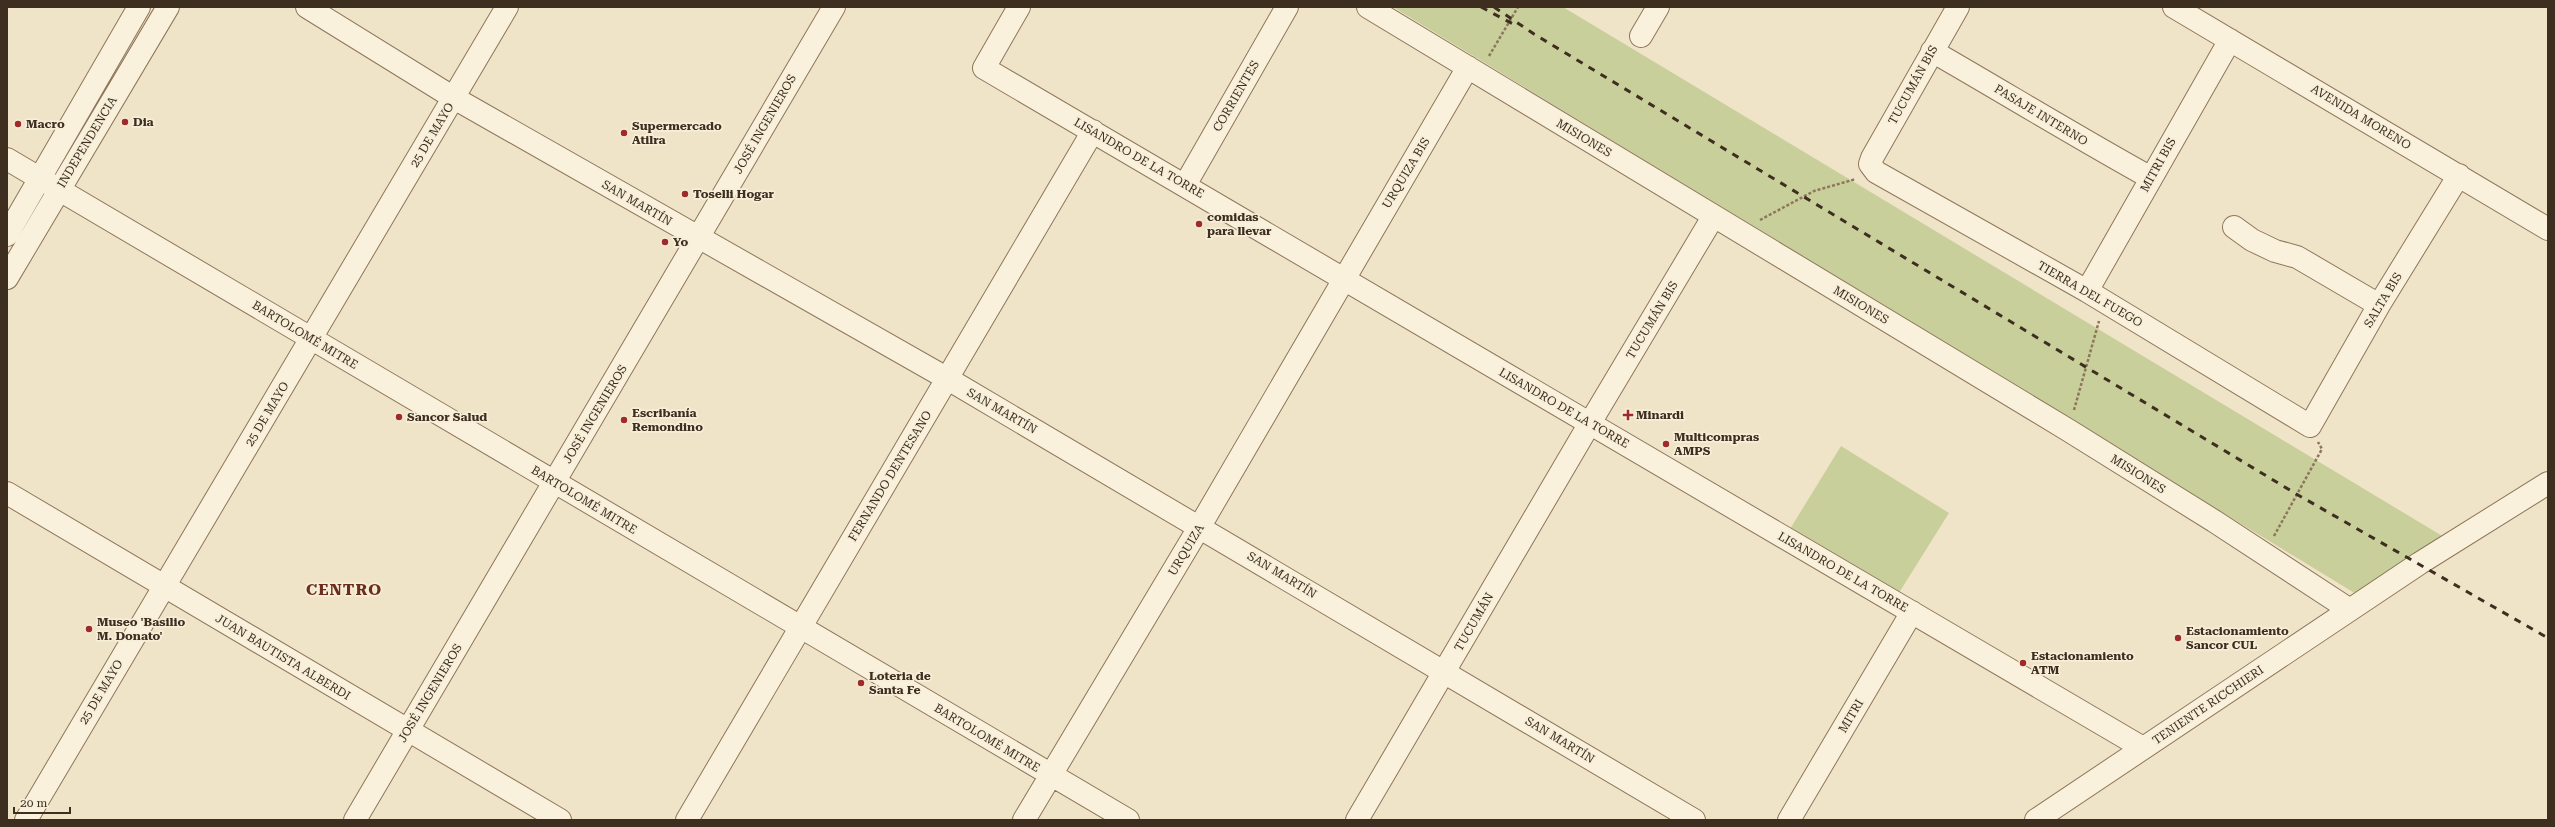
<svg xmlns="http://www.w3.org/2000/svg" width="2555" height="827" font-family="'Roboto Serif',serif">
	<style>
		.green { fill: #c9cf9b }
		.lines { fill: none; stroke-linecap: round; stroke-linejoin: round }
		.minor-casing { stroke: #8d765c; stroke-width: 24 }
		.path { stroke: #8d765c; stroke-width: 2.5; stroke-dasharray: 3 2; stroke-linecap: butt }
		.minor { stroke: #faf1dc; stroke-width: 22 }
		.rail { stroke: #3d2e20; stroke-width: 3; stroke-dasharray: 7 7; stroke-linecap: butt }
		.poi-dot { fill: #9e2a2b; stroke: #f7eed8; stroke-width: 1.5 }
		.labels { text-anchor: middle; stroke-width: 3.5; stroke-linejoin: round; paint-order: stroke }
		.street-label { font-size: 12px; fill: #3d2e20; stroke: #f7eed8 }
		.poi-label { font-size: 12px; font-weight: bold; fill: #3d2e20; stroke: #f7eed8; text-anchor: start }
		.district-label { font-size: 16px; font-weight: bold; letter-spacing: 1px; fill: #6b2e1e; stroke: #f7eed8 }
	</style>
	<rect width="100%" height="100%" fill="#f0e4c8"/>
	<path class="green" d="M1393 7H1563L2449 540 2361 597Z
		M1841 446 1949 513 1897 596 1790 529Z"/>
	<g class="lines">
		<g class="minor-casing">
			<path id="minor" d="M307 7 454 98 948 379 1694 820
				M1019 7 984 68 2143 748
				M1368 7 2068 430 2214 521 2350 610
				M1958 7 1872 158 1870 164 1876 172 2087 291 2310 426 2379 305 2459 175
				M2174 7 2548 229
				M1641 36 1658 7
				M1932 51C2005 93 2077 137 2151 178
				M7 159 1128 820
				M1185 185 1287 7
				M2234 227 2252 240 2275 251 2297 257 2379 305
				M7 235 139 7
				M7 278 168 7
				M2087 291 2230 40
				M7 493 560 820
				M26 820 507 7
				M355 820 834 7
				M687 820 1093 131
				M1024 820 1200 526 1468 67
				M1357 820 1590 423 1713 217
				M1789 820 1912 612
				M2036 820 2420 563 2548 483"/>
		</g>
		<path class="path" d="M1489 56 1518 7
			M1760 220 1814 191 1856 179
			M2074 410 2099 321
			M2274 536 2322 449 2318 442"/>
		<use href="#minor" class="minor"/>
		<path class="rail" d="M1481 7 1515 25
			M1494 7 1534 34 2298 495 2548 638"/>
	</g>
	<g class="poi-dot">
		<circle cx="125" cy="122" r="4"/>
		<circle cx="18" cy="124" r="4"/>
		<circle cx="624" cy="133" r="4"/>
		<circle cx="685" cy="194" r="4"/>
		<circle cx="1199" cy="224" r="4"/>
		<circle cx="665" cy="242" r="4"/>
		<path d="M1626 409h4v4h4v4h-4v4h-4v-4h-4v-4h4z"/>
		<circle cx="399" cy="417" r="4"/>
		<circle cx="624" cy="420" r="4"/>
		<circle cx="1666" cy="444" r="4"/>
		<circle cx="89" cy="629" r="4"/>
		<circle cx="2178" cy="638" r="4"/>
		<circle cx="2023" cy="663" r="4"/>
		<circle cx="861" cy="683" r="4"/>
	</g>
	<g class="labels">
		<g class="street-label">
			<text transform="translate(1913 85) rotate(-61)" y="4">TUCUMÁN BIS</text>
			<text transform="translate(1236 96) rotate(-60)" y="4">CORRIENTES</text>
			<text transform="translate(2041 115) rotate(31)" y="4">PASAJE INTERNO</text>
			<text transform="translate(2361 117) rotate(31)" y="4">AVENIDA MORENO</text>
			<text transform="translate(765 124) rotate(-60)" y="4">JOSÉ INGENIEROS</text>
			<text transform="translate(432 135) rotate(-59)" y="4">25 DE MAYO</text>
			<text transform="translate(1584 138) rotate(31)" y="4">MISIONES</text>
			<text transform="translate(87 142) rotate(-59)" y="4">INDEPENDENCIA</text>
			<text transform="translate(1139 158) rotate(30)" y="4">LISANDRO DE LA TORRE</text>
			<text transform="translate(2158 165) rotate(-61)" y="4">MITRI BIS</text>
			<text transform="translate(1406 173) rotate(-59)" y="4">URQUIZA BIS</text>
			<text transform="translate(637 203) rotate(30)" y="4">SAN MARTÍN</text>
			<text transform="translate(2090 294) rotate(30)" y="4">TIERRA DEL FUEGO</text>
			<text transform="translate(2383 300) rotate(-59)" y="4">SALTA BIS</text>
			<text transform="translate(1861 305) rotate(31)" y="4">MISIONES</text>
			<text transform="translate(1652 320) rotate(-59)" y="4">TUCUMÁN BIS</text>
			<text transform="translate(305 335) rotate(31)" y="4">BARTOLOMÉ MITRE</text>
			<text transform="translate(1564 408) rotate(30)" y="4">LISANDRO DE LA TORRE</text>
			<text transform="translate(1002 411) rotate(30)" y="4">SAN MARTÍN</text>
			<text transform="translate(267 414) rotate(-59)" y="4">25 DE MAYO</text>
			<text transform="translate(595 414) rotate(-59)" y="4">JOSÉ INGENIEROS</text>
			<text transform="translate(2138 474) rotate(32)" y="4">MISIONES</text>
			<text transform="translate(890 476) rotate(-59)" y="4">FERNANDO DENTESANO</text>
			<text transform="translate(584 500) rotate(31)" y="4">BARTOLOMÉ MITRE</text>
			<text transform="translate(1186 550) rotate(-59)" y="4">URQUIZA</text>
			<text transform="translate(1843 572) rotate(30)" y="4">LISANDRO DE LA TORRE</text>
			<text transform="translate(1282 575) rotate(31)" y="4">SAN MARTÍN</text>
			<text transform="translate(1474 622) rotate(-60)" y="4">TUCUMÁN</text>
			<text transform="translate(283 657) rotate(31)" y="4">JUAN BAUTISTA ALBERDI</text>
			<text transform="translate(101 692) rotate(-59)" y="4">25 DE MAYO</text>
			<text transform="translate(430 693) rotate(-59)" y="4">JOSÉ INGENIEROS</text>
			<text transform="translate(2208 705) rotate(-34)" y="4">TENIENTE RICCHIERI</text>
			<text transform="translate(1851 716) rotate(-59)" y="4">MITRI</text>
			<text transform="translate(987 738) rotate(31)" y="4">BARTOLOMÉ MITRE</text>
			<text transform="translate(1560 740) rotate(31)" y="4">SAN MARTÍN</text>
		</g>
		<g class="poi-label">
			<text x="133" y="126">Dia</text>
			<text x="26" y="128">Macro</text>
			<text x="632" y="130">Supermercado<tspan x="632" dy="14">Atilra</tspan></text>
			<text x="693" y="198">Toselli Hogar</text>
			<text x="1207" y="221">comidas<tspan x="1207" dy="14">para llevar</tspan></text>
			<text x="673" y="246">Yo</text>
			<text x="632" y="417">Escribanía<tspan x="632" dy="14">Remondino</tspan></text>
			<text x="1636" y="419">Minardi</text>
			<text x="407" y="421">Sancor Salud</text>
			<text x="1674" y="441">Multicompras<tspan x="1674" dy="14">AMPS</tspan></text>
			<text x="97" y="626">Museo 'Basilio<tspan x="97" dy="14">M. Donato'</tspan></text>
			<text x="2186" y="635">Estacionamiento<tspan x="2186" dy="14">Sancor CUL</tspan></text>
			<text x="2031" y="660">Estacionamiento<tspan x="2031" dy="14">ATM</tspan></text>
			<text x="869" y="680">Loteria de<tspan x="869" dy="14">Santa Fe</tspan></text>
		</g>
		<g class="district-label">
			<text x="344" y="595">CENTRO</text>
		</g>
	</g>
	<rect width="2555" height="827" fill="none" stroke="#3d2e20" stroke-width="16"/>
	<path d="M14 807v6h56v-6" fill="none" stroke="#3d2e20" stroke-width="2"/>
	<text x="20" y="807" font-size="12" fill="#3d2e20" stroke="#f7eed8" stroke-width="3" paint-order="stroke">20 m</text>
</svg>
